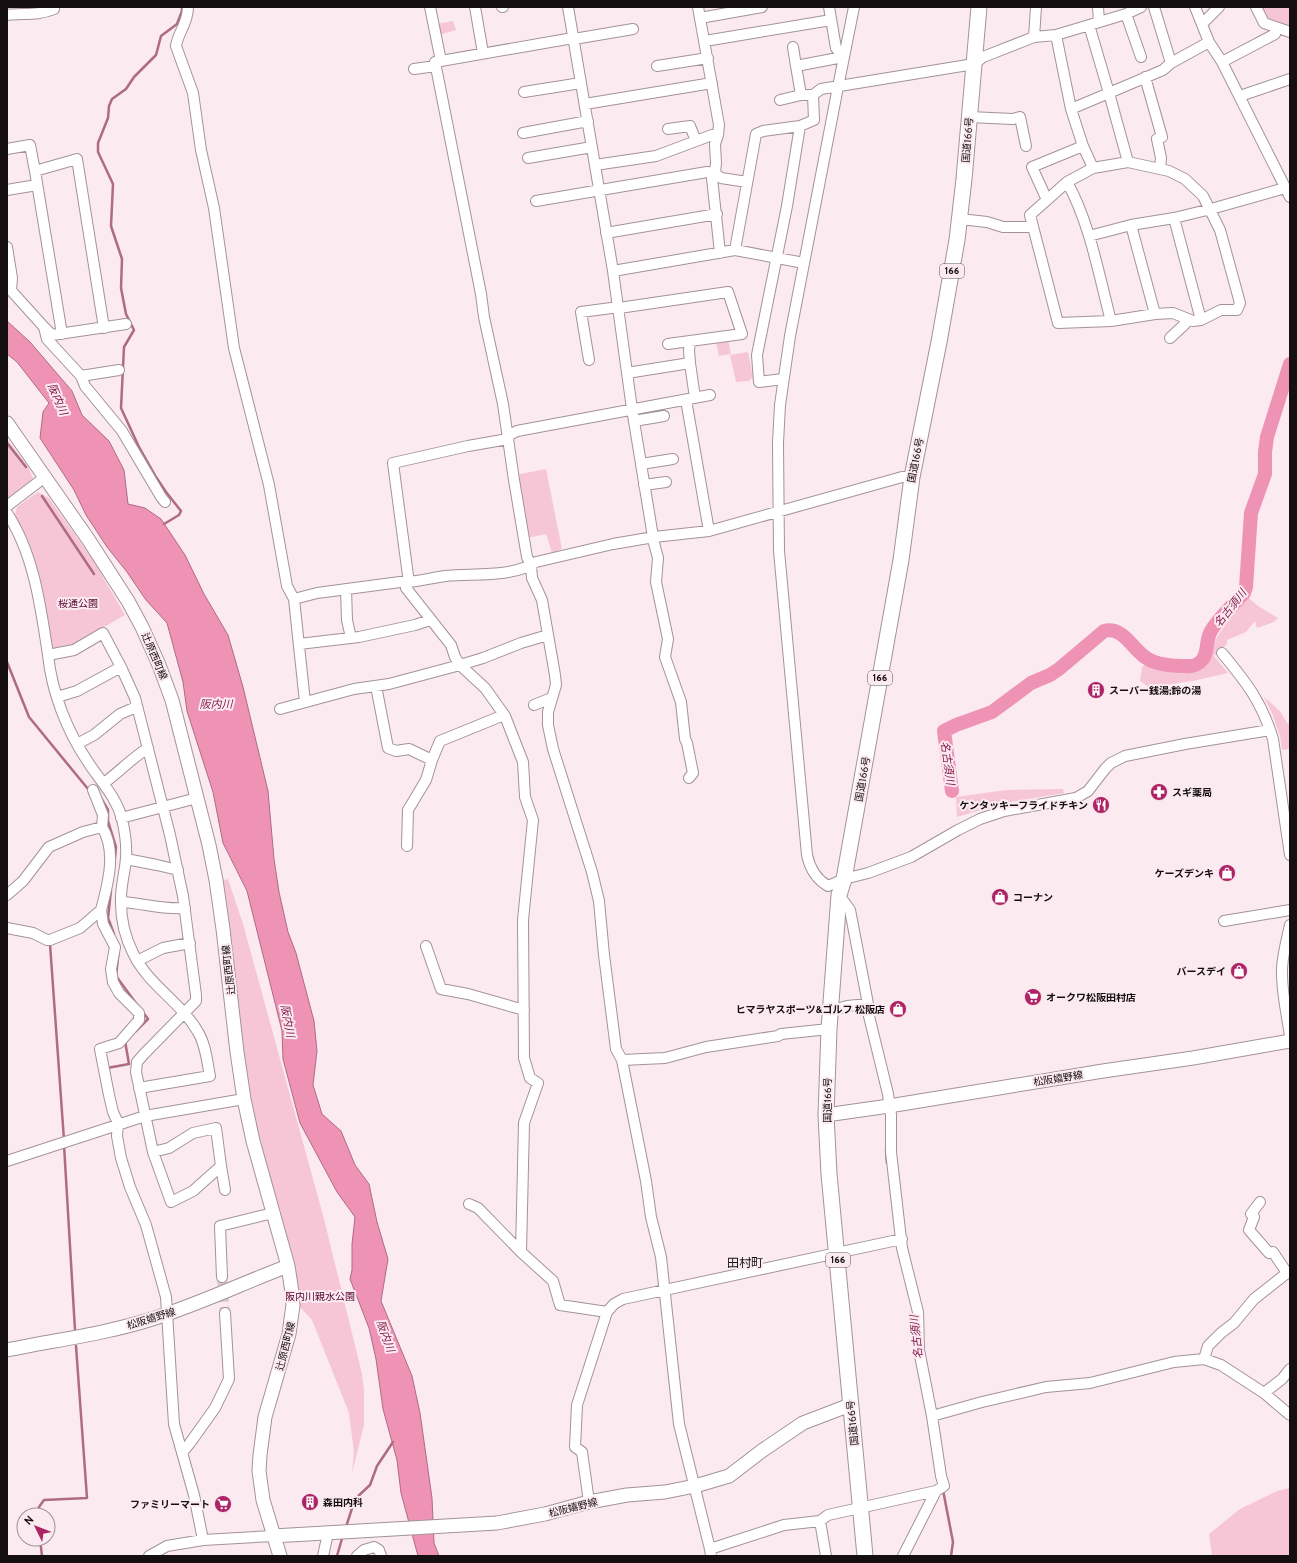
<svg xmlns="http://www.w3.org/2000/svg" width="1297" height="1563" font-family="Overpass,'Noto Sans JP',sans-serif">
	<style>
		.green { fill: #f7c6d6 }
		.water { fill: #ef93b4; stroke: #ae6b83 }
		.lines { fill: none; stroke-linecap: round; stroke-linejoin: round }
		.stream { stroke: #ae6b83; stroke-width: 2.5 }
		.river { stroke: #ef93b4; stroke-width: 14 }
		.minor-tunnel { stroke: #d8c9ce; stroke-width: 10; stroke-dasharray: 10 5; stroke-linecap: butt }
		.minor-casing { stroke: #a39398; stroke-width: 12 }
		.major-casing { stroke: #a39398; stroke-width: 15 }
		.highway-casing { stroke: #a39398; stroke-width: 17 }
		.minor { stroke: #fff; stroke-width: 10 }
		.major { stroke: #fff; stroke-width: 13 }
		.highway { stroke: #fff; stroke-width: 15 }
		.labels { text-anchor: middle; stroke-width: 4; stroke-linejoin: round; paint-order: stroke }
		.shield { fill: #fbeaef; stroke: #5a5154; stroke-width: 1 }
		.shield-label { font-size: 9px; font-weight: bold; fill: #150f11 }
		.street-label { font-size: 10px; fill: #150f11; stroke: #fbeaef }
		.park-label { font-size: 10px; fill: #53002b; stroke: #fbeaef }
		.poi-label { font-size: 10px; font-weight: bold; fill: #150f11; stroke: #fbeaef; text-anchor: start }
		.water-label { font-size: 11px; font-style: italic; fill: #84194d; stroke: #fbeaef }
		.quarter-label { font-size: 12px; fill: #150f11; stroke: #fbeaef }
	</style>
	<rect width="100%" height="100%" fill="#fbeaef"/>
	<path class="green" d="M1257 7H1290V31L1266 22Z
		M453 21 456 30 439 35 437 24Z
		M728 339 731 354 719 356 716 342Z
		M748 352 753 377 749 381 736 382 730 355Z
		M7 439 28 467 33 478 30 482 7 500Z
		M546 469 562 549 552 553 546 534 527 538 515 475Z
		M38 492 49 498 101 571 100 572 125 615 75 644 56 651 51 648 14 517 17 507Z
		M1245 595 1258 606 1278 618 1274 622 1257 628 1255 621 1246 632 1227 640V644L1214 656 1228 673 1193 681 1149 687 1140 681 1142 667 1147 663 1184 672 1200 668 1207 662 1217 637Z
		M1264 697 1280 711 1287 723 1290 724 1289 749 1282 750 1280 736 1272 713Z
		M1063 789 1064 793 1004 803 957 817 956 797 1006 790Z
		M228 879 243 924 324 1219 362 1374 364 1390V1425L352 1473 354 1452 349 1413 312 1320 298 1305 299 1290 294 1260 273 1193 254 1118 244 1057 221 881Z
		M1290 1488V1556H1212L1209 1534 1240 1509 1277 1491Z"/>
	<path class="water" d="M7 321 30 342 72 391 82 415 109 441 124 470 128 504 145 508 161 519 185 555 204 594 228 635 243 687 268 791 274 859 279 892 288 932 296 953 314 1021 317 1051 313 1085 322 1114 341 1131 355 1165 369 1184 377 1222 388 1259 381 1301 412 1376 420 1413 432 1498 434 1543 439 1556H418L401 1493 397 1460 383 1409 376 1359 369 1328 350 1279 352 1270V1244L355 1217 337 1192 300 1123 283 1059 282 1031 247 891 223 843 213 792 187 711 183 682 167 623 146 600 127 572 107 547 86 515 74 490 40 438 43 412 49 403 17 362 7 354Z"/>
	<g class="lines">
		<path class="stream" d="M7 443 26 467
			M42 496 94 574
			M164 524 179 515 181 511 166 492 156 477 139 447 121 408 124 347 134 330 126 314 121 288 122 259 111 226 113 184 98 152V143L108 118 109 106 112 99 126 89 134 77 156 55 161 36 177 24 182 11V7
			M7 662 29 717 88 789 91 788
			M101 798 108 810V821L116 847 115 858
			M111 890 108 918 114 934
			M50 944 64 1140
			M119 948 116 976 138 1006
			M136 1031 148 1019 142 1011
			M107 1068 129 1064 125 1041
			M64 1145 75 1330
			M886 1150 887 1163
			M943 1490 953 1542 951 1556
			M39 1515V1507L44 1500 87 1498 76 1346
			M346 1527 355 1499 370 1485 377 1466 393 1442
			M40 1539 42 1556
			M337 1556 343 1535"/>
		<path class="river" d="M952 791 944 731 956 725 992 712 1031 683 1050 675 1059 669 1104 631C1124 626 1132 650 1148 659 1158 665 1175 666 1187 666 1193 667 1199 664 1203 659 1208 652 1206 641 1210 633 1215 621 1235 603 1244 593L1246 587 1251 513 1265 474V452L1267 437 1290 364"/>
		<path class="minor-tunnel" d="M222 1277 225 1313"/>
		<g class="minor-casing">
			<path id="minor" d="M188 7C188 24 178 32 176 46L193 93 201 150 214 208 234 348 269 485 287 586 294 599 317 593 400 582C415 583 430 578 445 576 473 573 512 578 536 562L613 544 654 537 709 531 902 477H912
				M430 7 441 61
				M475 7 483 53
				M502 7H503
				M568 7 613 271 632 409 654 543 658 558 656 582 668 639 665 657 681 702 685 739 687 743 693 773 689 778
				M698 7 719 125 718 135 715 144 716 163 715 173 721 178 747 182
				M854 7 838 87 790 336 780 405 778 443 779 551 807 855C810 869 816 879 828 886L844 879 868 873 911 857 958 830 980 819 1004 811 1076 798 1088 791 1105 769 1111 763 1125 756 1185 744 1270 730
				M1098 7 1099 22
				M1154 7 1171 63 1209 42
				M1195 7 1209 42 1222 62 1290 197
				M1256 7 1264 23 1290 32
				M1126 14 1141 57
				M7 15C25 13 36 16 54 9V7
				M700 18 762 7
				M1203 23 1219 7
				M1089 25 1109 93 1163 70 1171 63
				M1056 35 1071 109 1109 93 1128 162 1093 168
				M1034 37 1036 7
				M573 38 435 62 481 294 484 317 503 404 514 480 527 557 531 565 532 578 542 600 555 675 556 685 548 712V725L553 749 592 872 599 901 604 955 616 1049 622 1060 646 1181 651 1217 661 1257 679 1424 710 1549 711 1556
				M574 39 633 29
				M705 41 831 20
				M793 47 796 66
				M1222 62 1275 34
				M657 66 708 58
				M414 69 436 66
				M1145 77 1162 137 1157 139 1161 158 1160 169
				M524 92 581 83
				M813 95H801L796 66 843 57 836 48 829 7
				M1240 96 1290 79
				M780 100 801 95
				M585 104 712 83
				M1071 109 1083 146 1093 168 1067 182 1047 200 1032 167 1083 146
				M969 117 1013 119 1020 117 1026 146
				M668 129 690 126 696 141
				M523 133 588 121
				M7 149 30 145 35 171 77 159 104 328
				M528 158 592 147
				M595 165 656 156 712 135H718
				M35 171 62 334
				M1067 182C1090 223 1099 276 1111 321
				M7 190 37 185
				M1047 200 1030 215 1058 323 1111 321 1155 314 1173 313 1193 321 1201 320 1221 310H1237L1240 303 1220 230 1203 196 1185 179 1169 171 1128 162
				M536 201 707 172 715 173 712 178 720 253
				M1174 218 1201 320
				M960 219 987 222 1003 227H1033
				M1131 225 1155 314
				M606 233 717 214
				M1089 236 1131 225 1174 218 1211 209 1285 188
				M7 247 12 278 11 290
				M735 250 756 134 763 131 800 126 814 120 813 95 821 89 974 64 983 57 1034 37 1056 35 1126 14 1141 7
				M613 271 735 250 804 263
				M7 286 44 327 47 339 81 376 85 386 122 431 161 497 165 502
				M619 308 728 292 742 334 668 344
				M44 327 52 335 126 324
				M1170 338 1185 324 1188 319
				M589 360 581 312 619 307
				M690 363 695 398
				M627 373 690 363 689 350 690 341
				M81 376 119 370
				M783 379 759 382 757 355 787 206 800 126
				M686 400 709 531
				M634 421 664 416
				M508 436 517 431 710 395
				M508 439 468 446 393 463 409 583 406 588 451 645 455 657 460 665 485 688 505 716 523 762 525 797 533 820 523 920 524 1058 530 1078 538 1083 524 1123 521 1252 553 1281 560 1305 607 1312
				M641 464 673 459
				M644 485 666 482
				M7 506 45 477
				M7 513C34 554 41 608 48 655L74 650 103 633 121 667 135 698 170 835 183 896 196 995V1001L144 1054 137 1062 136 1072 153 1152 171 1202 193 1191 221 1166 216 1128 193 1133 169 1148 153 1152
				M346 589 347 620 351 638
				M294 599 305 702
				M299 644 359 637 415 625 430 620
				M1222 653C1246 682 1262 702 1273 739L1290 855
				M48 655C52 693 67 731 88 762 100 781 116 796 122 819 125 832 127 845 126 858 125 873 120 888 121 903 121 921 125 937 133 953 148 985 181 1002 198 1032 206 1045 207 1062 210 1076L139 1088
				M376 686 388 748 396 751 409 749 432 760 440 741 499 717 505 716
				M57 697 77 691 121 667
				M534 705 549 699 551 700
				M280 709 354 689 389 684 460 665 483 658 521 643 548 635
				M77 744 94 735 120 714 136 707
				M104 783C119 772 132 758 148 748
				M121 818 197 798
				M407 846 408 810 426 780 432 760
				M126 859 157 865 178 870
				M7 895 23 881 49 847 83 832 102 827 103 815 93 790
				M839 895 850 910 868 1004V1012L888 1094 891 1115V1152L902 1248 918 1312 919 1350 932 1416 941 1476 944 1486 936 1491 903 1556
				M121 902C143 903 162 910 185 908
				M101 910C108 884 117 851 102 827
				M1224 921 1290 910
				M1290 925C1287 939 1283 953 1282 968 1281 991 1287 1014 1290 1036
				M7 928 33 933 47 940H50L80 928 101 910 103 924 115 947 111 969 113 982 119 993 139 1013V1020L119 1043 100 1049 109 1095 113 1112 118 1123 117 1136 121 1158 130 1187 146 1225 166 1297 174 1424 194 1495 203 1540
				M426 946 441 989 468 994 524 1010
				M137 961 163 948 190 943
				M830 1011 847 1006 868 1004
				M622 1060 665 1058 706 1047 778 1036 781 1034 829 1029
				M7 1161 145 1116 244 1099
				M221 1166 225 1190
				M469 1204 478 1208 521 1252
				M222 1277 220 1226 273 1213
				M1204 1359 1208 1346 1221 1333 1234 1323 1254 1299 1287 1273 1273 1252 1269 1253 1249 1230 1254 1217 1251 1214 1260 1202
				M1264 1393 1282 1379 1290 1369
				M932 1416 982 1402 1046 1387 1090 1383 1174 1362 1204 1359 1221 1365 1264 1393 1290 1415
				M182 1453 190 1443 215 1408 229 1379 225 1313
				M589 1502 582 1452 575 1447 577 1405 607 1312 614 1304 623 1299 902 1239
				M820 1521 826 1556
				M710 1549 784 1525 820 1521 828 1515 936 1491
				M149 1556 167 1546 203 1540 273 1536
				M323 1556 328 1533
				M357 1556 364 1550 374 1547 379 1550 381 1556"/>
		</g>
		<g class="major-casing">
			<path id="major" d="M7 423 88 539 128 601 142 627 159 665 172 700 209 845 216 880 223 929 237 1052 244 1099 253 1141 288 1266 292 1292 293 1305 289 1334 265 1417 260 1455 259 1471 263 1500 280 1556
				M826 1115 889 1106 1103 1071 1193 1058 1290 1041
				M7 1350C55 1340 105 1334 152 1319 199 1304 243 1283 288 1266
				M273 1536 497 1523 545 1514 589 1502 627 1495 665 1492 695 1486 729 1476 763 1450 803 1423 850 1405"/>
		</g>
		<g class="highway-casing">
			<path id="highway" d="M865 1556 829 1174 826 1115 829 1029 839 895 844 879 901 560 912 477 939 342 957 240 964 179 979 7"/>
		</g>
		<use href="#minor" class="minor"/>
		<use href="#major" class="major"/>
		<use href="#highway" class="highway"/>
	</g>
	<defs>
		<g id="building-disc" transform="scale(0.9)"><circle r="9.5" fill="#ad2366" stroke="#fbeaef"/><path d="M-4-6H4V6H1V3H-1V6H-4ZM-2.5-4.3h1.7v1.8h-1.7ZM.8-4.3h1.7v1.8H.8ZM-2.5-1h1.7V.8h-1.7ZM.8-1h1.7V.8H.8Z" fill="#fff"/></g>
		<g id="pharmacy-disc" transform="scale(0.9)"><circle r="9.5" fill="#ad2366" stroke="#fbeaef"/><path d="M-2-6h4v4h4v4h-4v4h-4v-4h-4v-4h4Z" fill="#fff"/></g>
		<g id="restaurant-disc" transform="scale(0.9)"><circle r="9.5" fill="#ad2366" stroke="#fbeaef"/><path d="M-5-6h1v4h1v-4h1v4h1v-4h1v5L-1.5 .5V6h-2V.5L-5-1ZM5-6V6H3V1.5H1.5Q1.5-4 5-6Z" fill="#fff"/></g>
		<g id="shop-disc" transform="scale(0.9)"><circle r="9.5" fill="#ad2366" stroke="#fbeaef"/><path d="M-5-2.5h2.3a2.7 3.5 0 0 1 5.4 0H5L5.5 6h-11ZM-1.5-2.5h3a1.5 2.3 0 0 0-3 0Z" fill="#fff"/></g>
		<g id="supermarket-disc" transform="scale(0.9)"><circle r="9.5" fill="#ad2366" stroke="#fbeaef"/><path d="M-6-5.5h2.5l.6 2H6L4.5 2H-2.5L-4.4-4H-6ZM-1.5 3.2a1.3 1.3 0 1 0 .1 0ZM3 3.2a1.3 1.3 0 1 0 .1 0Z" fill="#fff"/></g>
	</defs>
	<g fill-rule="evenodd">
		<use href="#building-disc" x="1096" y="690"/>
		<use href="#pharmacy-disc" x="1159" y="792"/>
		<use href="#restaurant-disc" x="1101" y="805"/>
		<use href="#shop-disc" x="1227" y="873"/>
		<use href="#shop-disc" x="1000" y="897"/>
		<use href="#shop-disc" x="1239" y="971"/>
		<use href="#supermarket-disc" x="1033" y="997"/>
		<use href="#shop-disc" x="898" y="1009"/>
		<use href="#building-disc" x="310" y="1502"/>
		<use href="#supermarket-disc" x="223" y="1504"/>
	</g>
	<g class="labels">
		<g class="shield">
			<rect x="940" y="264" width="24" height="14" rx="3"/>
			<rect x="868" y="671" width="24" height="14" rx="3"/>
			<rect x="826" y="1253" width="24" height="14" rx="3"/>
		</g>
		<g class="shield-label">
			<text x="952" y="274">166</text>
			<text x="880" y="681">166</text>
			<text x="838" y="1263">166</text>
		</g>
		<g class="street-label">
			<text transform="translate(967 140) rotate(-85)" y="4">国道166号</text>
			<text transform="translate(915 460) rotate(-79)" y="4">国道166号</text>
			<text transform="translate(155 656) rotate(67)" y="4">辻原西町線</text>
			<text transform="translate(862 779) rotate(-80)" y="4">国道166号</text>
			<text transform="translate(228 970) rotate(-97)" y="4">辻原西町線</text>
			<text transform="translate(1058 1078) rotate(-9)" y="4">松阪嬉野線</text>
			<text transform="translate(827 1100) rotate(-90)" y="4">国道166号</text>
			<text transform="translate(151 1318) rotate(-17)" y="4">松阪嬉野線</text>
			<text transform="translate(285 1346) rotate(-76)" y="4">辻原西町線</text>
			<text transform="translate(852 1423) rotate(-96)" y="4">国道166号</text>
			<text transform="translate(573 1507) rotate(-14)" y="4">松阪嬉野線</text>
		</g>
		<g class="park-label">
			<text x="78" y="607">桜通公園</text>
			<text x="320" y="1300">阪内川親水公園</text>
		</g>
		<g class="poi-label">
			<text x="1109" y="694">スーパー銭湯;鈴の湯</text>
			<text x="1172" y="796">スギ薬局</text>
			<text x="1088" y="809" text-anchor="end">ケンタッキーフライドチキン</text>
			<text x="1214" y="877" text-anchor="end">ケーズデンキ</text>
			<text x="1013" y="901">コーナン</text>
			<text x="1226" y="975" text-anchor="end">バースデイ</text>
			<text x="1046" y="1001">オークワ松阪田村店</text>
			<text x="885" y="1013" text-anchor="end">ヒマラヤスポーツ&amp;ゴルフ 松阪店</text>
			<text x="323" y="1506">森田内科</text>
			<text x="210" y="1508" text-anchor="end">ファミリーマート</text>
		</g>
		<g class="water-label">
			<text transform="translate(58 399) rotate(67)" y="4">阪内川</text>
			<text transform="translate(1230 608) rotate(-52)" y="4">名古須川</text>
			<text x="216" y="708">阪内川</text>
			<text transform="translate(948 763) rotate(82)" y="4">名古須川</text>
			<text transform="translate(288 1021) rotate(79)" y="4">阪内川</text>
			<text transform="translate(386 1336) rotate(70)" y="4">阪内川</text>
			<text transform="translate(916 1337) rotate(-96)" y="4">名古須川</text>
		</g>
		<g class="quarter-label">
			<text x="745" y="1267">田村町</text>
		</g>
	</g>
	<rect width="1297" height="1563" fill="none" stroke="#150f11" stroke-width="16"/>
	<g transform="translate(36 1527) rotate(313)"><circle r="19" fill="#fbeaef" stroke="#9f9296"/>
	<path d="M0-3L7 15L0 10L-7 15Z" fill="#ad2366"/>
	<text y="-6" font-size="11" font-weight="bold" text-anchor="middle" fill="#150f11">N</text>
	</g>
</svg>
